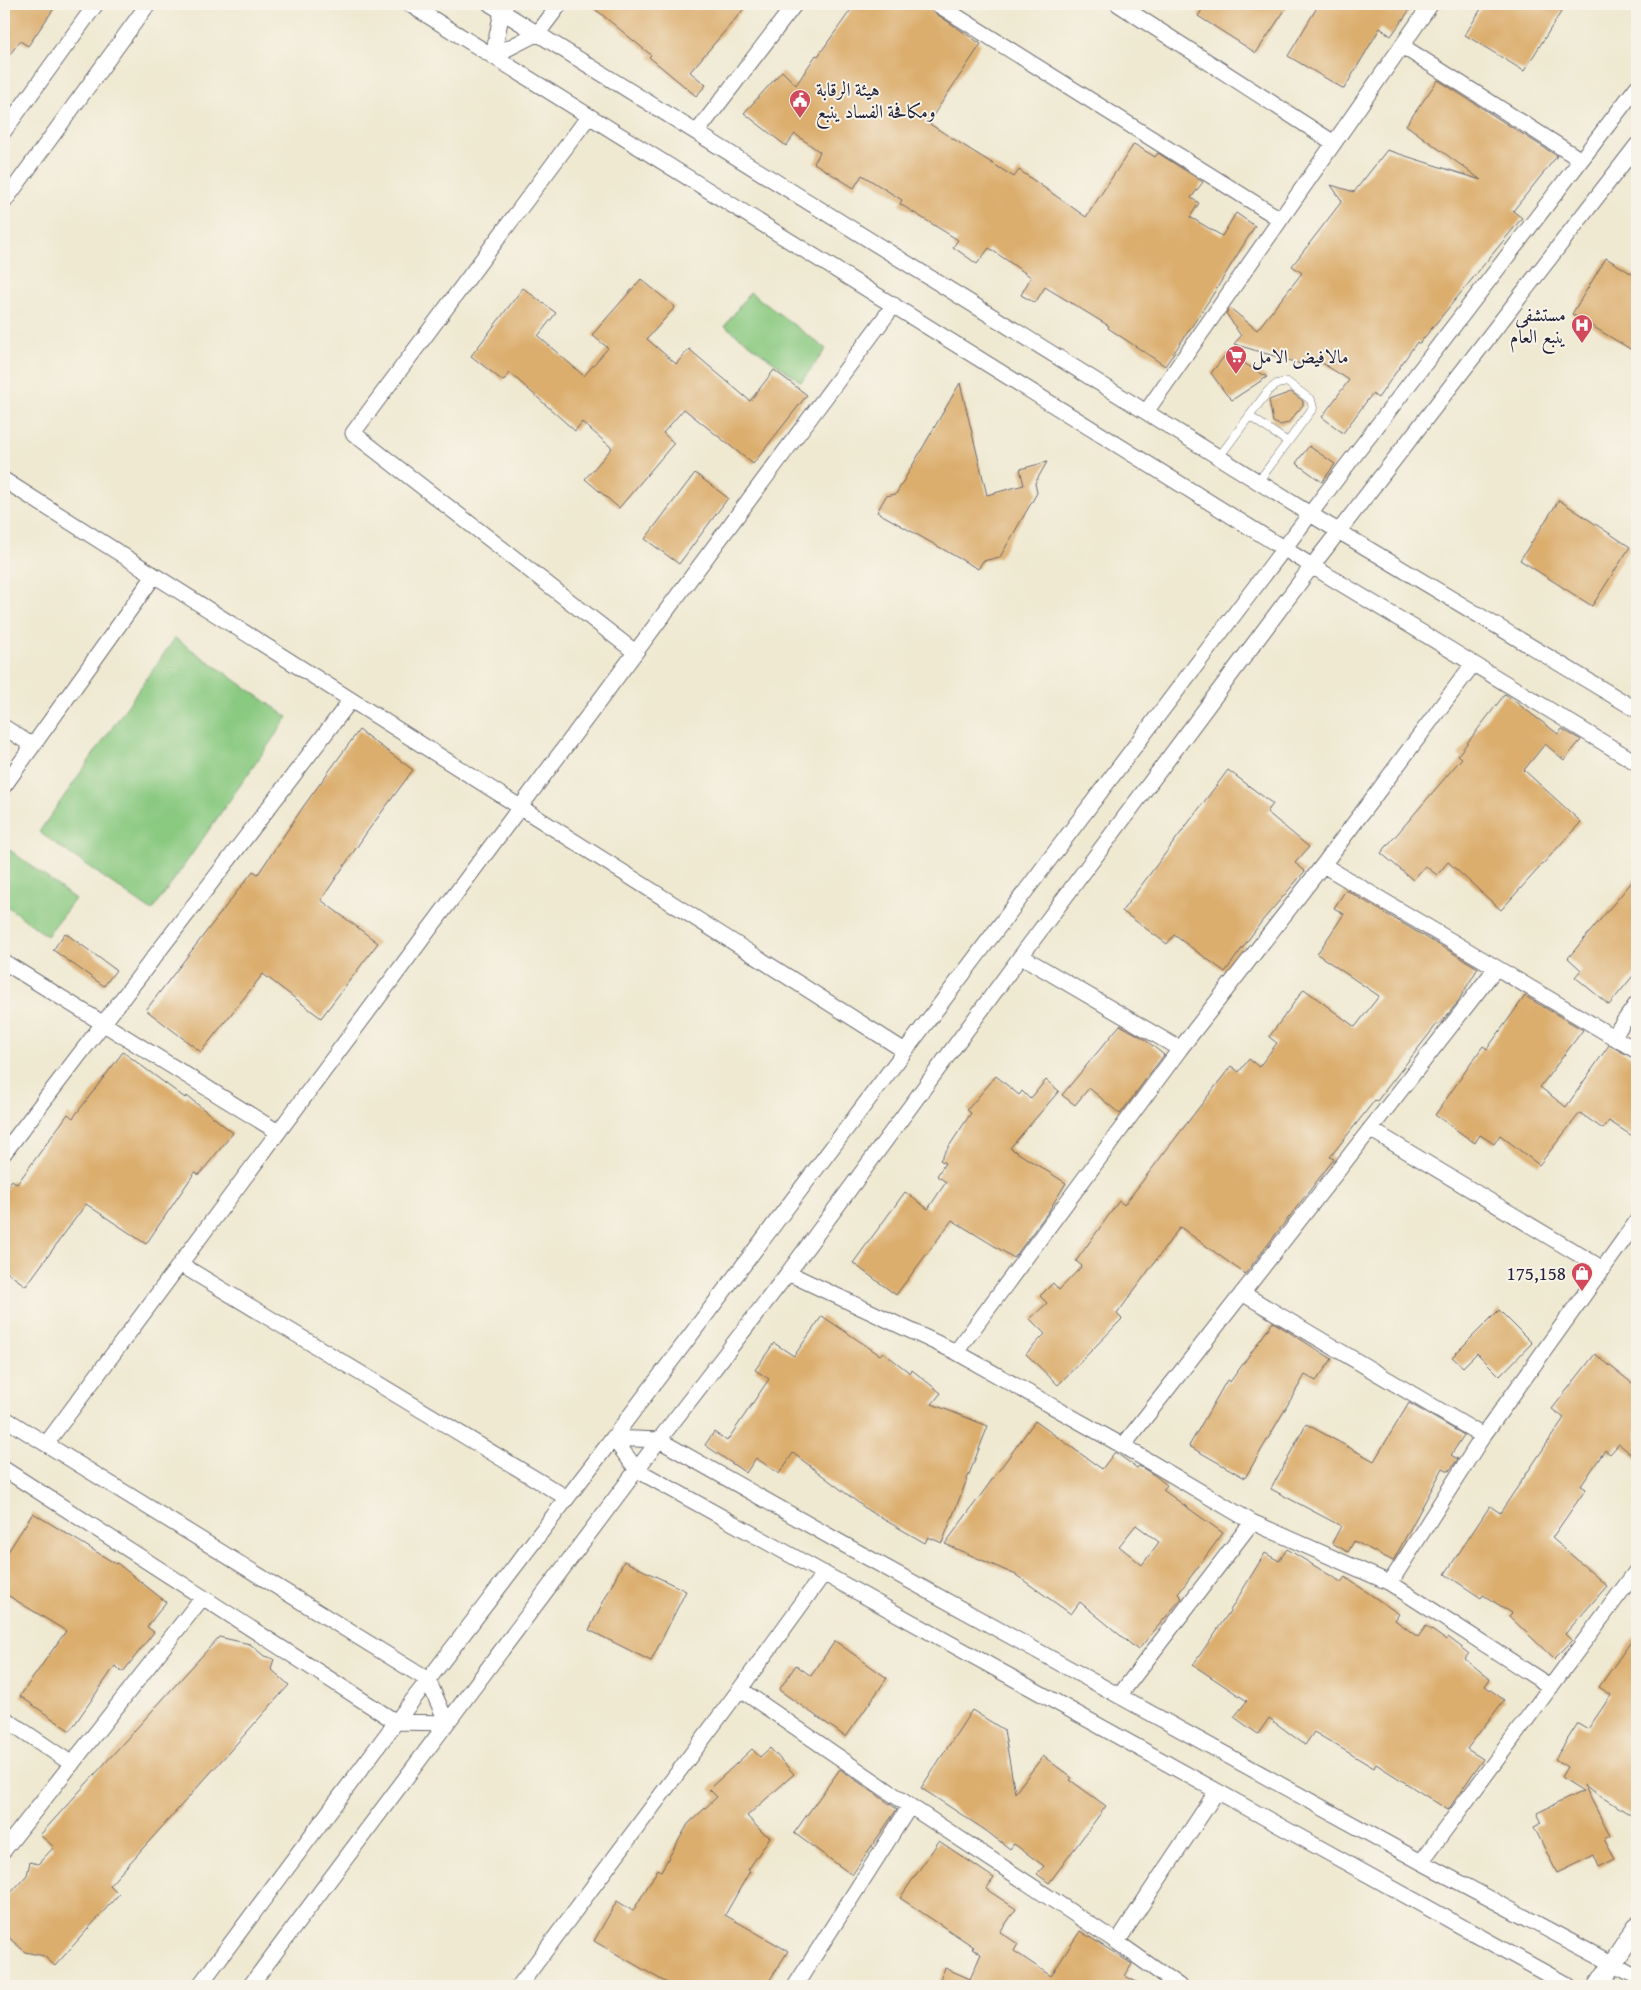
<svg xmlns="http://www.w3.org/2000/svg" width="1641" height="1990" font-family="'Gentium Book Plus',Amiri,serif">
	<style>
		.green { fill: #89c980; stroke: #56765e }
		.building { fill: #dcae6e; fill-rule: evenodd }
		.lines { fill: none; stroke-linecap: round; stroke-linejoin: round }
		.lane-casing { stroke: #6a6870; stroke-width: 9 }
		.street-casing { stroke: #6a6870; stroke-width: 17 }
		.secondary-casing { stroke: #6a6870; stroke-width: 22 }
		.lane { stroke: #fff; stroke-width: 8 }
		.street { stroke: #fff; stroke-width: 15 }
		.secondary { stroke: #fff; stroke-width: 20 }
		.labels { text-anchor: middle; stroke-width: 4; stroke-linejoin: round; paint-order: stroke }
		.poi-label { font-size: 19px; fill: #22223b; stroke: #f7f3e8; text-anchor: start }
	</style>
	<rect width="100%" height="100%" fill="#f7f3e8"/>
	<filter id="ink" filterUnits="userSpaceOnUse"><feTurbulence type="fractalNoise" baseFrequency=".02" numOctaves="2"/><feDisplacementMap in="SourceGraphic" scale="10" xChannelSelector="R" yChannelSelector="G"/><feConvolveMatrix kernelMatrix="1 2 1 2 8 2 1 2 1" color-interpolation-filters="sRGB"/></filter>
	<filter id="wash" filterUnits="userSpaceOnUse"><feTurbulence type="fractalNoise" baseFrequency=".0096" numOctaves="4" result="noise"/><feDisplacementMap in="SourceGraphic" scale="20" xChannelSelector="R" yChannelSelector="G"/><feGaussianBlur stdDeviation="1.12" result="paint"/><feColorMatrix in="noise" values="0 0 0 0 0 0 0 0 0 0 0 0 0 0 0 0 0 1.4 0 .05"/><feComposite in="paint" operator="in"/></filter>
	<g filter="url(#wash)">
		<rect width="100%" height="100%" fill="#efe9d1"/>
		<path class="green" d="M750 292 826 349 801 382 725 326Z
			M175 638 288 717 152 911 39 832Z
			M10 850 75 899 47 936 4 904V858Z"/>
		<g id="blocks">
			<path class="building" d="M4 4H57L28 46 20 41 4 62Z
				M589 4H748L690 72 706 85 696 96 649 57 651 55Z
				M855 4H922L981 44 928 123 1014 177 1019 170 1086 217 1134 144 1155 157 1158 153 1203 182 1191 198 1199 203 1190 217 1222 236 1236 213 1255 226 1212 296 1165 366 1108 328 1109 326 1045 287 1035 303 1021 295 1031 277 989 248 977 264 953 247 958 240 900 204 902 200 862 175 854 188 814 163 820 152 795 134 786 146 744 113 782 71 796 85 816 55 818 56Z
				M1206 4H1289L1256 53 1198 16Z
				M1319 4H1414L1391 36 1380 28 1344 89 1288 56Z
				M1484 4H1566L1524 71 1465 35Z
				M1438 80 1557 156 1513 211 1522 218 1419 344 1417 342 1378 398 1372 394 1343 433 1322 417 1349 380 1311 356 1304 365 1234 344 1241 336 1226 313 1230 308 1257 330 1302 273 1292 266 1342 201 1331 185 1354 192 1387 150 1481 180 1406 125Z
				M1606 258 1637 277V353L1572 314Z
				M641 279 675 307 647 339 676 364 689 349 750 401 774 370 807 395 753 464 684 409 663 433 674 443 619 508 585 479 612 448 582 422 575 431 510 373 503 381 471 356 523 288 556 313 538 336 584 376 608 348 592 335Z
				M1227 353 1267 377 1232 400 1226 394 1211 373Z
				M960 383 987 495 1024 485 1020 469 1047 462 1035 483 1037 493 1000 557 983 561 978 569 877 512 886 496 896 494Z
				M1291 392 1303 401V405L1288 423 1280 425 1273 422 1269 400Z
				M1309 446 1335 464 1322 482 1296 463Z
				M695 473 728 498 679 564 645 539Z
				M1559 500 1630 547 1592 606 1520 560Z
				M1505 694 1558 734 1562 729 1581 740 1564 760 1545 744 1524 770 1581 822 1501 910 1448 862 1437 875 1425 866 1413 880 1381 853 1462 758 1458 755Z
				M359 730 413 770 367 832 321 900 378 943 321 1018 263 974 201 1052 146 1010 253 871 258 874 303 807Z
				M1228 770 1273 804 1267 812 1309 847 1295 863 1305 871 1262 921 1225 972 1174 935 1167 944 1122 911Z
				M1637 876V971L1609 1005 1575 977 1581 970 1568 958Z
				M1346 890 1478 968 1457 1003 1439 1025 1437 1024 1377 1101 1375 1100 1330 1157 1334 1159 1245 1274 1180 1227 1117 1314 1122 1319 1058 1385 1026 1354 1045 1334 1030 1319 1047 1303 1040 1296 1053 1283 1059 1290 1082 1266 1076 1261 1119 1201 1124 1205 1231 1066 1239 1072 1249 1059 1259 1067 1277 1043 1269 1037 1304 989 1355 1027 1379 996 1317 954 1344 914 1334 908Z
				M65 933 116 970 104 986 53 950Z
				M1525 996 1583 1030 1540 1087 1566 1107 1609 1045 1637 1060V1139L1609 1121 1603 1129 1580 1113 1539 1165 1500 1135 1494 1144 1480 1135 1475 1143 1435 1115 1483 1046 1487 1049Z
				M1120 1025 1143 1038 1164 1055 1120 1114 1089 1088 1075 1105 1062 1095Z
				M123 1052 185 1098 187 1096 233 1133 199 1175 195 1172 146 1244 86 1204 26 1286 4 1270V1192L12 1180 17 1184 68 1114 73 1118Z
				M996 1076 1019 1095 1022 1091 1030 1099 1046 1080 1059 1091 1010 1148 1066 1183 1048 1212 1014 1258 952 1220 896 1295 853 1263 905 1192 928 1209 946 1182 937 1176 945 1163 940 1160 971 1113 967 1110Z
				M1499 1310 1532 1343 1500 1376 1477 1353 1463 1367 1452 1357Z
				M822 1316 880 1355 883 1352 910 1373 912 1370 941 1393 932 1404 988 1426 942 1543 928 1537 925 1543 869 1511 793 1453 779 1474 756 1458 746 1473 705 1445 714 1432 727 1441 769 1379 755 1370 774 1343 794 1356Z
				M1273 1322 1332 1359 1316 1381 1305 1375 1245 1478 1189 1446 1227 1380 1230 1382Z
				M1595 1354 1637 1387V1459L1619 1444 1610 1454 1605 1450 1581 1486 1586 1489 1552 1538 1607 1586 1565 1634 1572 1641 1554 1659 1509 1616 1512 1613 1483 1595 1481 1598 1445 1574 1490 1506 1500 1513 1564 1418 1552 1409Z
				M1409 1403 1464 1435 1451 1455 1458 1459 1449 1471 1443 1468 1393 1561 1354 1541 1348 1552 1332 1543 1341 1526 1271 1489 1306 1424 1374 1461Z
				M1035 1421 1102 1469 1115 1452 1137 1468 1139 1466 1154 1475 1167 1485 1163 1490 1223 1533 1178 1594 1182 1598 1138 1650 1080 1602 1071 1614 1016 1575 945 1544ZM1136 1525 1159 1542 1142 1565 1119 1546Z
				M33 1513 116 1564 117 1563 166 1602 147 1627 154 1632 123 1672 115 1666 70 1731 20 1696 66 1631 4 1593V1558Z
				M1287 1549 1341 1582 1345 1577 1399 1614 1395 1620 1418 1637 1426 1626 1446 1640 1448 1637 1469 1653 1465 1659 1490 1679 1485 1686 1504 1700 1467 1749 1483 1759 1448 1810 1376 1764 1374 1768 1314 1732 1305 1745 1269 1718 1258 1734 1234 1717 1247 1701 1193 1665 1228 1614 1265 1553 1279 1561Z
				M624 1561 686 1591 651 1661 589 1630Z
				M1637 1633V1819L1584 1785 1610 1836 1604 1839 1615 1859 1599 1867 1594 1855 1557 1873 1534 1827 1542 1823 1537 1813 1583 1791 1561 1777 1567 1767 1555 1759 1578 1723 1588 1729 1611 1695 1599 1687Z
				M219 1637 250 1644 264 1656 274 1659 271 1669 289 1685 110 1885 119 1894 55 1966 44 1956 25 1952 4 1933V1894L8 1896 27 1875 30 1862 38 1864 54 1847 40 1835Z
				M835 1641 887 1678 846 1737 779 1690 796 1665 811 1676Z
				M972 1710 1004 1730 1015 1793 1043 1756 1072 1778 1070 1780 1106 1806 1049 1883 1037 1874 1044 1866 1014 1844 1010 1849 985 1830 921 1788Z
				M770 1748 794 1774 747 1816 762 1832 770 1837 748 1870 750 1871 725 1915 788 1951 766 1986H672L594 1941 617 1901 633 1911 658 1869 661 1871 688 1824 717 1797 709 1789 752 1749 760 1757Z
				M840 1769 897 1809 852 1875 794 1833Z
				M939 1841 994 1878 986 1889 1016 1909 1000 1932 1018 1944 1014 1951 1051 1976 1080 1931 1132 1964 1125 1976 1144 1986H937L945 1968 970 1979 981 1954 972 1948 974 1947 900 1898Z"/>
		</g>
	</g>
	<g filter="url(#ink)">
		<use href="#blocks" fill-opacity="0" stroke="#6a6870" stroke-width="1"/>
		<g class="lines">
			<g class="lane-casing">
				<path id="lane" d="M1249 416 1288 442
					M1219 457 1268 391 1277 384 1287 382 1311 400 1313 408 1258 482"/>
			</g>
			<g class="street-casing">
				<path id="street" d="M409 4 1312 566 1637 145
					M490 4 1310 514 1637 710
					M937 4 1280 219
					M1118 4 1334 143
					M1402 46 1581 160
					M493 56 538 33 560 4
					M493 56 502 11 506 5
					M589 116 353 433 635 652
					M4 131 96 4
					M697 132 795 4
					M4 202 148 4
					M1146 412 1431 4
					M4 480 905 1051
					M4 727 33 746
					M4 786 154 576
					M1323 865 1637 1051
					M1021 956 1180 1049
					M4 962 278 1132
					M1613 1037 1637 1003
					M1370 1129 1603 1269
					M4 1153 351 700
					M180 1264 567 1498
					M788 1273 956 1352 1123 1446 1252 1522 1390 1583 1551 1687
					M1242 1293 1483 1436
					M956 1352 1180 1049 1323 865 1473 664
					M4 1418 428 1680 447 1723 396 1722 4 1469
					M46 1444 894 305
					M1123 1446 1496 968
					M1390 1583 1483 1436 1637 1221
					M740 1689 910 1806 1117 1942 1179 1986
					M1119 1696 1252 1522
					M4 1718 72 1764
					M4 1850 202 1598
					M1421 1862 1637 1570
					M1117 1942 1217 1791
					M199 1986 396 1722 613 1438 659 1440 843 1544 1421 1862 1637 1977
					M250 1986 659 1440 788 1273 1021 956 1312 566 1637 763
					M519 1986 740 1689 824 1573
					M795 1986 910 1806
					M1569 1986 637 1470 613 1438 1341 473 1637 87"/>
			</g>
			<g class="secondary-casing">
				<path id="secondary" d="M1598 1986 1637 1927"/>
			</g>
			<use href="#lane" class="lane"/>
			<use href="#street" class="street"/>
			<use href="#secondary" class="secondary"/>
		</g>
	</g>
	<defs>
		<g id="civic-pin" transform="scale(1.125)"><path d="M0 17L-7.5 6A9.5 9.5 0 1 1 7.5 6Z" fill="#d1495b" stroke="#f7f3e8"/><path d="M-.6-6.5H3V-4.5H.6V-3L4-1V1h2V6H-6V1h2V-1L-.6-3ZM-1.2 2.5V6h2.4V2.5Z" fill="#fff"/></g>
		<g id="hospital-pin" transform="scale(1.125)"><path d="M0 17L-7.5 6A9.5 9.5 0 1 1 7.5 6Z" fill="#d1495b" stroke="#f7f3e8"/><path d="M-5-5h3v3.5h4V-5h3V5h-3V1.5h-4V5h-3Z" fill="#fff"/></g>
		<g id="supermarket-pin" transform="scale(1.125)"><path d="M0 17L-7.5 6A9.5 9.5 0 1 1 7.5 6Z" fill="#d1495b" stroke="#f7f3e8"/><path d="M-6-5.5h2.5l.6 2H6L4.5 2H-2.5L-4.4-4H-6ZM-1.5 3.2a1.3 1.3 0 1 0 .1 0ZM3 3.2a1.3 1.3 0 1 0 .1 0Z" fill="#fff"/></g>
		<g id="shop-pin" transform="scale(1.125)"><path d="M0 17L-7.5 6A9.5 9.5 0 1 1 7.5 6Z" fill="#d1495b" stroke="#f7f3e8"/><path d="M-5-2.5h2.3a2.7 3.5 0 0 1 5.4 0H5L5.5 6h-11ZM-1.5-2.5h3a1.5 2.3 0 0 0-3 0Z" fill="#fff"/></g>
	</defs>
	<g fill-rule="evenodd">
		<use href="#civic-pin" x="800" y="100"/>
		<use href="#hospital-pin" x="1582" y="325"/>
		<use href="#supermarket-pin" x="1236" y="356"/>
		<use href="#shop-pin" x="1582" y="1273"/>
	</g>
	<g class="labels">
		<g class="poi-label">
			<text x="816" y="96">هيئة الرقابة<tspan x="816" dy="22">ومكافحة الفساد ينبع</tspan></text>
			<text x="1566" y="321" text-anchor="end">مستشفى<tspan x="1566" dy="22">ينبع العام</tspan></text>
			<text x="1252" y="363">مالافيض الامل</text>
			<text x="1566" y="1280" text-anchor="end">175,158</text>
		</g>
	</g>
	<rect width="1641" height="1990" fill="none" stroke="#f7f3e8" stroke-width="20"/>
</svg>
